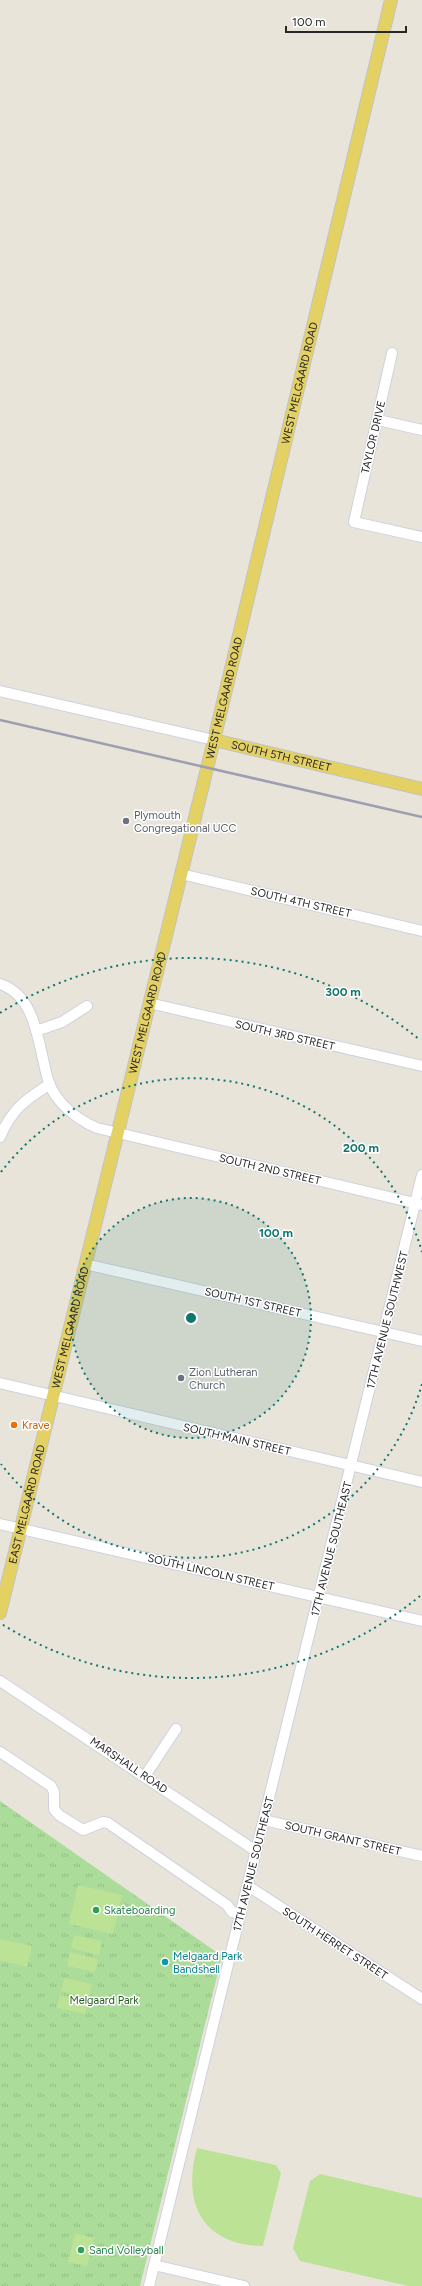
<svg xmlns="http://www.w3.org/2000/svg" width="422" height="2286" font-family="Figtree,sans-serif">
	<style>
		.grass { fill: url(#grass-tufts) }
		.pitch { fill: #bce296 }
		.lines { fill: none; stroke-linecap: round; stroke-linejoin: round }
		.minor-casing { stroke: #cfd1df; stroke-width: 12 }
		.major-casing { stroke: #c3c3c3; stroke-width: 14 }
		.minor { stroke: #fff; stroke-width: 10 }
		.major { stroke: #e4d163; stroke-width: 12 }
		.rail { stroke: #9d9fb0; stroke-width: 2.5 }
		.ring { fill: none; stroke: #0f766e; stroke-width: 2; stroke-dasharray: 2 4 }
		.worship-dot { fill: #6b7280; stroke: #fff; stroke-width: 1.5 }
		.food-dot { fill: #e8710a; stroke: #fff; stroke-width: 1.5 }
		.leisure-dot { fill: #2e9e5b; stroke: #fff; stroke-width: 1.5 }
		.culture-dot { fill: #0f9aa8; stroke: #fff; stroke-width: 1.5 }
		.labels { text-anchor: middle; stroke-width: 3; stroke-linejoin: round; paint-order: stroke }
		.street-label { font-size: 11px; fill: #272727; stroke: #fff }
		.worship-label { font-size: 11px; fill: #5b616d; stroke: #fff; text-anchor: start }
		.food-label { font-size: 11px; fill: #c56008; stroke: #fff; text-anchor: start }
		.leisure-label { font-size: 11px; fill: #27864d; stroke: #fff; text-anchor: start }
		.culture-label { font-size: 11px; fill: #0d838f; stroke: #fff; text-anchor: start }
		.park-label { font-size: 11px; fill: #265d1f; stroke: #fff }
		.centre { fill: #0f766e; stroke: #fff; stroke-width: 2 }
		.ring-label { font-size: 12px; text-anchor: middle; font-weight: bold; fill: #0f766e; stroke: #fff; stroke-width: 3; stroke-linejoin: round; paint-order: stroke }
	</style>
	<defs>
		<pattern id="grass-tufts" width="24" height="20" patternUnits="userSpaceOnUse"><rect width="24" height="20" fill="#abdc9a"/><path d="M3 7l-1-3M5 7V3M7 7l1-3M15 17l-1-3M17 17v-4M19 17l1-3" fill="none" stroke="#93bd85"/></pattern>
	</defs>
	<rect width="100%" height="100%" fill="#e9e4da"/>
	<path class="grass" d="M0 1801 222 1956 140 2286H0Z"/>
	<path class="pitch" d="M78 1885 122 1895 113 1934 69 1924Z
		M74 1935 102 1941 99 1955 71 1948Z
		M0 1939 32 1946 27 1967 0 1960Z
		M70 1952 98 1959 95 1972 67 1966Z
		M64 1978 92 1984 89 1998 61 1991Z
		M60 1995 88 2001 85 2014 57 2008Z
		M197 2148 276 2165 281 2173 263 2246C201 2245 182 2202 197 2148Z
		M320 2174 422 2198V2286H408L300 2261 293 2248 310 2181Z
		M75 2233 94 2238 87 2266 68 2262Z"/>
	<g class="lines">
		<g class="minor-casing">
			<path id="minor" d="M392 353 354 522 422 537
				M378 420 422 430
				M0 691 214 740
				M181 874 422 931
				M0 984C39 997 38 1050 49 1083 57 1104 78 1120 97 1128L422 1205
				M149 1003 422 1066
				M36 1031 62 1022 87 1006
				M0 1137C12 1109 25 1100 50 1084
				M85 1264 422 1341
				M0 1383 422 1482
				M0 1524 422 1621
				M0 1681 256 1851
				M0 1752 51 1786 54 1792V1809L59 1815 83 1830 103 1822 108 1823 227 1905 232 1912 241 1914
				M145 1776 176 1729
				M264 1820 422 1856
				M248 1886 422 1999
				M154 2265 244 2286
				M149 2286 422 1175"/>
		</g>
		<g class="major-casing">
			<g id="major">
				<path id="s1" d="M214 740 422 789"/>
				<path id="s2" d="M0 1613 214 740 391 0"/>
			</g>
		</g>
		<use href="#minor" class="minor"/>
		<use href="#major" class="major"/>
		<path class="rail" d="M0 720 422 817"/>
	</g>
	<circle cx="191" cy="1318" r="120" fill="#0f766e" fill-opacity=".12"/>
	<g class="ring">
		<circle cx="191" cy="1318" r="120"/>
		<path d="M422 1384A240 240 0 0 1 1 1464M1 1172A240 240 0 0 1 422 1252"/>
		<path d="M420 1596A360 360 0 0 1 0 1623M0 1013A360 360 0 0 1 420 1040"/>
	</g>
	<g class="worship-dot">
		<circle cx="126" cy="821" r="4"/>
		<circle cx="181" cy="1378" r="4"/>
	</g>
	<circle class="food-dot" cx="14" cy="1425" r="4"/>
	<g class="leisure-dot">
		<circle cx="96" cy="1910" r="4"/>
		<circle cx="81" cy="2250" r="4"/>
	</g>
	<circle class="culture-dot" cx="165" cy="1962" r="4"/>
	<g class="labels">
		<g class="street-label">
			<text dy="4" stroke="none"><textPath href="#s2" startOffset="1266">WEST MELGAARD ROAD</textPath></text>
			<text transform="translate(373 437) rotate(-77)" y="4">TAYLOR DRIVE</text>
			<text dy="4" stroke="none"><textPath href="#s2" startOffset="942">WEST MELGAARD ROAD</textPath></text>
			<text dy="4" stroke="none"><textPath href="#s1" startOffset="69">SOUTH 5TH STREET</textPath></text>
			<text transform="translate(301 902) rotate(13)" y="4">SOUTH 4TH STREET</text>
			<text dy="4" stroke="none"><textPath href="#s2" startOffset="618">WEST MELGAARD ROAD</textPath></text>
			<text transform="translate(285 1035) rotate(13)" y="4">SOUTH 3RD STREET</text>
			<text transform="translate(270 1169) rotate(13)" y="4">SOUTH 2ND STREET</text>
			<text transform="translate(253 1302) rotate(13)" y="4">SOUTH 1ST STREET</text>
			<text transform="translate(387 1320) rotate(-76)" y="4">17TH AVENUE SOUTHWEST</text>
			<text dy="4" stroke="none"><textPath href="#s2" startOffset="294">WEST MELGAARD ROAD</textPath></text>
			<text transform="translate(237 1439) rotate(13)" y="4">SOUTH MAIN STREET</text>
			<text dy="4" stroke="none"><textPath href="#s2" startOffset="112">EAST MELGAARD ROAD</textPath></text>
			<text transform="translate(331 1549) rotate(-76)" y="4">17TH AVENUE SOUTHEAST</text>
			<text transform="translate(211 1572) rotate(13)" y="4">SOUTH LINCOLN STREET</text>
			<text transform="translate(129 1765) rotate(34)" y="4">MARSHALL ROAD</text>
			<text transform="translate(343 1838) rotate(13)" y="4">SOUTH GRANT STREET</text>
			<text transform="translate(253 1864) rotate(-76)" y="4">17TH AVENUE SOUTHEAST</text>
			<text transform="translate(335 1943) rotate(33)" y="4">SOUTH HERRET STREET</text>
		</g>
		<g class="worship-label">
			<text x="134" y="819">Plymouth<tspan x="134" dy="13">Congregational UCC</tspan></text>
			<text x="189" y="1376">Zion Lutheran<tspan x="189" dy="13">Church</tspan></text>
		</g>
		<g class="food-label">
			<text x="22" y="1429">Krave</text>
		</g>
		<g class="leisure-label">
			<text x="104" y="1914">Skateboarding</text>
			<text x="89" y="2254">Sand Volleyball</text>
		</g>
		<g class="culture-label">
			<text x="173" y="1960">Melgaard Park<tspan x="173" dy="13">Bandshell</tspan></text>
		</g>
		<g class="park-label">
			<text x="104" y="2004">Melgaard Park</text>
		</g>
	</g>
	<circle cx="191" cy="1318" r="6" class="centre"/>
	<g class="ring-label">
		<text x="343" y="996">300 m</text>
		<text x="361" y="1152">200 m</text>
		<text x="276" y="1237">100 m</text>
	</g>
	<path d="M286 26v6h120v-6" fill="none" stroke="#272727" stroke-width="2"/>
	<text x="292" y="26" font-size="12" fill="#272727" stroke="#ffffff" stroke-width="3" paint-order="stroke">100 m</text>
</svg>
